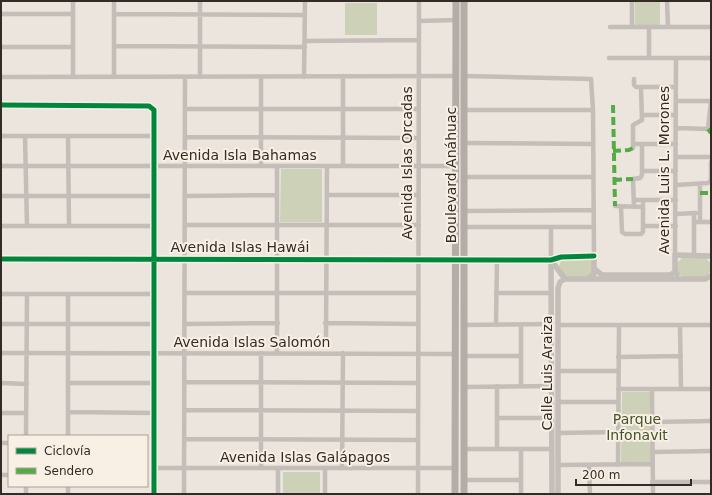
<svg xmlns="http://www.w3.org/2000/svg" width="712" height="495" font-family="'DejaVu Sans',sans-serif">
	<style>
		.green { fill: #ccd1b8 }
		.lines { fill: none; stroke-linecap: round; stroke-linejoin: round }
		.minor { stroke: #c4bdb8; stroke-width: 4.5 }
		.tertiary { stroke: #c4bdb8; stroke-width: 5.5 }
		.primary { stroke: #b3aca7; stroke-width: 7 }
		.quiet { stroke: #54ab44; stroke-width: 4; stroke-dasharray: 8 4; stroke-linecap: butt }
		.cycleway-casing { stroke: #f9f0e5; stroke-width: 8 }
		.cycleway { stroke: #00873e; stroke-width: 5 }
		.labels { text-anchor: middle; stroke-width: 4; stroke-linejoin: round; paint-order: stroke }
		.street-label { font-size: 14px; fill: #342b26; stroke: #f9f0e5 }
		.park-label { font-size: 14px; fill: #44532a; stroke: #f9f0e5 }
	</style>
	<rect width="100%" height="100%" fill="#ebe5de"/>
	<path class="green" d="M635 1H660V25L635 26Z
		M345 3H377V35H345Z
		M281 169H322V222H280Z
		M683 257 706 258 711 264 710 272 706 277H682L677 272 676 264Z
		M567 258 589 259 593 263V271L589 277 565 278 559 266 561 261Z
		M622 392H651L652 463H621Z
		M283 472H320V494H283Z"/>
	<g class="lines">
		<path class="minor" d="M73 1V77
			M114 1V77
			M667 1 668 27
			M1 14H73
			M114 14 305 15
			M419 21 456 20
			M610 27H711
			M632 27V1
			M305 41 419 40
			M114 46 305 47
			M1 47H73
			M609 58H711
			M649 58V27
			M343 76V166
			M464 76 591 79 593 110 594 256
			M1 77 456 76
			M200 77V1
			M304 77 305 1
			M634 79V85L636 87H676
			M676 101H711
			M1 105 149 106 154 110V494
			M185 109H418
			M464 110H593
			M642 115H676
			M676 128 708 129 711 101
			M1 136H154
			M25 136 27 226
			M68 136 69 225
			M185 137 418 138
			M464 143 592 144
			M633 144H676
			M633 148V125L642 120 641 88
			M676 157H711
			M1 166H455
			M261 166V77
			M277 166V353
			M642 171H676
			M463 177H592
			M676 185 708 183 711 180V162
			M327 195H418
			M1 196H154
			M185 196 277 195
			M634 200H676
			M615 206 643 207
			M621 207 622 232 625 234H641L643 232V200
			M634 207 633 179 640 178 642 175V144
			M463 211 593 210
			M676 214 696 213
			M697 222H711
			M700 222V185
			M185 225H419
			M1 226H154
			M643 226H676
			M463 227H593
			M551 228V260
			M675 255 676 58
			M694 255V213
			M185 293H418
			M496 293H551
			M1 294H154
			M325 323 418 324
			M1 324H154
			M185 324 278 323
			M463 325 551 324
			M496 325 497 260
			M558 325H711
			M680 325 681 389
			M326 338 327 166
			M1 353 455 354
			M261 353V468
			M463 356H521
			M618 357 681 356
			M558 371H618
			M185 382 418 383
			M1 383 27 384
			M68 383H154
			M497 386V449
			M521 386V325
			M463 387 552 386
			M618 389H711
			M652 390 653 494
			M559 402H618
			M185 410 418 411
			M68 412 154 413
			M1 413H26
			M497 418H552
			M652 422 711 421
			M559 433 618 432
			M26 436 27 294
			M68 436V294
			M185 439 418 440
			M1 443H9
			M463 449H552
			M521 449V494
			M652 452 711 451
			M559 465 652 464
			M589 465 590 494
			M618 465 619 325
			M154 468H456
			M278 468V494
			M325 468V494
			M342 468 343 353
			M1 475H9
			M463 480H521
			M652 482H711
			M26 494V486
			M68 494V486
			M184 494 185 77
			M418 494 419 1"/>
		<path class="tertiary" d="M1 259 551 260 561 257 594 256V274L587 279
			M551 260 552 494
			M551 260 565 279
			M595 269 602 275H670L675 272
			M677 274 675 272V255L711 256
			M565 279H705L711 276
			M558 494V288L560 282 565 279"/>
		<path class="primary" d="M455 494 456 1
			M464 494V1"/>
		<path class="quiet" d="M613 105 615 206
			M708 129 711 133
			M613 151 629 150 633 148
			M614 180 633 179
			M700 193H711"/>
		<g class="cycleway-casing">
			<path id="cycleway" d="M1 105 149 106 154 110V494
				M1 259 551 260 561 257 594 256"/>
		</g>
		<use href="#cycleway" class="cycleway"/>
	</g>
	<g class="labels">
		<g class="street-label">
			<text x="240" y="160">Avenida Isla Bahamas</text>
			<text transform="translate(407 163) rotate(-90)" y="5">Avenida Islas Orcadas</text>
			<text transform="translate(664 170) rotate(-90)" y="5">Avenida Luis L. Morones</text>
			<text transform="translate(451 175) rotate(-90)" y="5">Boulevard Anáhuac</text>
			<text x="240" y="252">Avenida Islas Hawái</text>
			<text x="252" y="347">Avenida Islas Salomón</text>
			<text transform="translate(547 373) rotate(-90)" y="5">Calle Luis Araiza</text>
			<text x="305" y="462">Avenida Islas Galápagos</text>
		</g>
		<g class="park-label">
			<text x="637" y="424">Parque<tspan x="637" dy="16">Infonavit</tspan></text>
		</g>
	</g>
	<rect width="712" height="495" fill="none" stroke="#342b26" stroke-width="4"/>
	<rect x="8" y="435" width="140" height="52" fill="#f9f0e5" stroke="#aaa199"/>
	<rect x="16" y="448" width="20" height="6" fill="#00873e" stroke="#aaa199"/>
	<text x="44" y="455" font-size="12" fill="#342b26">Ciclovía</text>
	<rect x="16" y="468" width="20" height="6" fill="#54ab44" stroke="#aaa199"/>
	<text x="44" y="475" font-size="12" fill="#342b26">Sendero</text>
	<path d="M576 479v6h115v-6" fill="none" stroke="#342b26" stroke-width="2"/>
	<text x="582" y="479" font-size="12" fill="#342b26" stroke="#f9f0e5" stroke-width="3" paint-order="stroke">200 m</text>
</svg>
